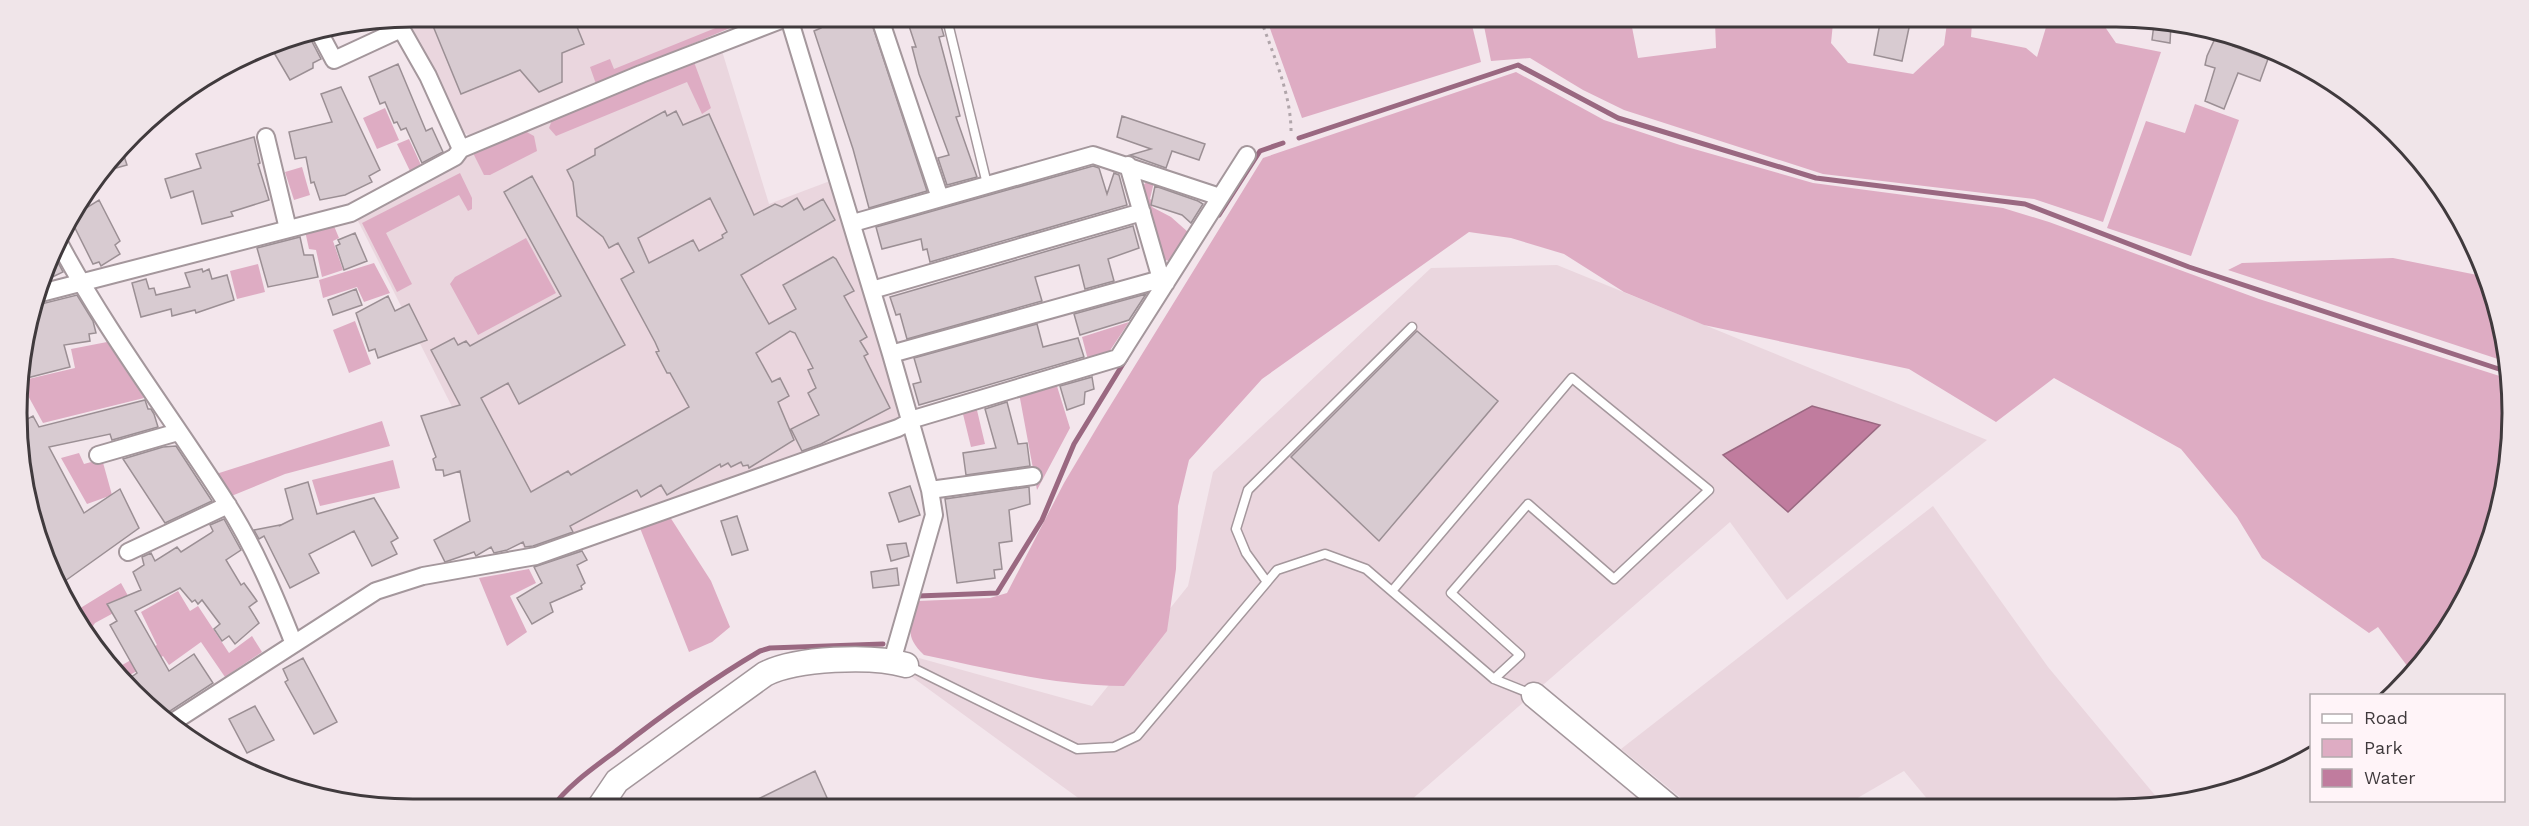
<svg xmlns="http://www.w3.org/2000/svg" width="2529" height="826" font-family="'Work Sans',sans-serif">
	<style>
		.built { fill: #ead6de }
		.green { fill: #deacc3 }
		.water { fill: #c07c9e; stroke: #9a6881; stroke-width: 1.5 }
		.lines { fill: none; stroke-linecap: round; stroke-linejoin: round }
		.stream { stroke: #9a6881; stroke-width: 5 }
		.building { fill: #d8cbd1; stroke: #9b8f94; stroke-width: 1.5; fill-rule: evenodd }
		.lane-casing { stroke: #a4979c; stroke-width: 11 }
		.street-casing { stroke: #a4979c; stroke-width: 20 }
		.secondary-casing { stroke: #a4979c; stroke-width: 27 }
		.path { stroke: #b0a5aa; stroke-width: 3; stroke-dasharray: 3 4.5; stroke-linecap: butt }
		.lane { stroke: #fff; stroke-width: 8 }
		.street { stroke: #fff; stroke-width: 16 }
		.secondary { stroke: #fff; stroke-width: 24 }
		.rim { fill: none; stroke: #403a3d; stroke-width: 3 }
	</style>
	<rect width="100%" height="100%" fill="#f3e6ec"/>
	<path class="built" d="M413 17 728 18 730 28 471 136 462 132 438 76 405 18Z
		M722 51 769 204 830 181 901 414 895 423 526 553 356 217 481 149Z
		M1557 265 1987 440 1787 600 1730 522 1402 808H1092L912 677 919 658 1092 706 1188 586 1213 472 1431 268Z
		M1933 506 2048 667 2164 806 1934 807 1904 771 1842 807H1692L1621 749Z"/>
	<path class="green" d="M715 18H728L730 28 596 84 590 67 610 59 614 69 718 27Z
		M1267 20 1471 21 1481 62 1302 118Z
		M1483 21 1631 22 1638 58 1716 48 1715 22 1833 23 1831 43 1848 63 1913 74 1944 45 1947 23H1972L1971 37 2026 48 2037 57 2047 24H2070L2077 27 2103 24 2116 43 2161 52 2103 222 2034 199 1823 174 1624 110 1583 90 1530 58 1491 61Z
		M694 62 711 108 702 114 687 82 556 136 549 128 552 120Z
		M1516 72 1604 120 1680 145 1813 183 2003 208 2049 222 2259 299 2509 379 2512 413 2505 491 2460 611 2411 671 2378 627 2369 633 2262 558 2237 517 2181 449 2054 378 1996 422 1909 369 1704 325 1624 292 1564 254 1511 238 1469 232 1262 379 1189 460 1178 506 1176 569 1167 631 1124 686C1056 686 991 669 924 655 903 635 911 626 918 601L990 598 1007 593 1064 483 1102 419 1263 158Z
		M2195 104 2239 120 2191 256 2107 228 2146 121 2185 133Z
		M385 108 399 140 377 149 363 118Z
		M525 131 534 136 537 151 490 175H484L473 153Z
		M409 139 421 165 410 171 397 144Z
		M302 167 310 195 294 200 285 172Z
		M460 173 472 198V209L468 211 459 195 386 233 412 284 397 292 362 223Z
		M1150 179 1154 182 1150 199 1154 201 1152 207 1171 217 1188 232 1169 261 1162 259 1141 187Z
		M334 226 339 238 333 241 343 270 322 277 316 250 309 249 305 231Z
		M526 238 556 293 478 335 450 284 455 277Z
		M2393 258 2487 277 2505 336 2507 362 2228 270 2242 263Z
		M374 263 390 293 364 302 357 287 323 298 319 280Z
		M258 264 265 292 237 299 230 271Z
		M355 321 371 364 349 373 333 330Z
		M1129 322 1109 352 1088 360 1082 337Z
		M107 342 144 398 43 423 20 381 75 368 71 349Z
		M1056 383 1070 428 1037 490 1019 393Z
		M976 406 985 444 971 447 962 410Z
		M382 421 390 446 285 474 229 497 216 474Z
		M79 453 84 464 102 459 112 495 87 504 61 458Z
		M393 460 400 488 320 506 312 480Z
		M670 517 711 581 730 627 712 642 689 652 640 528Z
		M529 569 536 583 510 596 527 632 507 646 479 578Z
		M121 583 132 603 95 623 86 636 74 612Z
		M178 591 190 611 198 606 229 653 252 636 262 652 225 677 201 642 169 665 163 656 123 679 117 668 157 645 141 612Z"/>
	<path class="water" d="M1812 406 1880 425 1788 512 1723 455Z"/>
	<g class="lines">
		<path class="stream" d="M1299 138 1518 65 1618 118 1816 178 2025 204 2189 267 2508 372
			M1219 215 1260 151 1283 143
			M918 596 997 593 1042 520 1074 444 1126 359
			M551 809C567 786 593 768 616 751 662 715 709 681 760 651L770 648 883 644"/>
	</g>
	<path class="building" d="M456 17H573L584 44 562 53V82L539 92 520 70 461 94 433 26Z
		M819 18H870L927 191 869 208 853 149 814 31 821 28Z
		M923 19H939L944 36 939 37 960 116 956 117 977 177 947 185 938 158 949 155 919 74 912 47H916L908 23Z
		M1880 23H1910L1902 61 1874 55Z
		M2154 24H2171L2170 43 2152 40Z
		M2218 32 2237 37 2233 46 2268 59 2260 81 2238 73 2224 109 2205 101 2215 68 2205 65 2207 56Z
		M308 34 321 59 313 63V68L290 80 273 51Z
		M398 64 426 131 432 128 443 152 422 163 406 128 401 130 397 122 394 123 385 102 380 104 369 77Z
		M341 87 380 170 369 176 372 182 345 195 320 200 314 182 311 183 306 157 295 159 289 132 332 122 321 94Z
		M665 111 667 116 676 111 683 125 709 114 754 215 775 204 782 207 797 198 804 210 823 199 835 220 741 275 769 324 796 309 783 285 833 257 836 259 854 291 844 296 867 337 860 341 868 354 864 356 890 408 821 444 802 451 791 429 819 415 808 393 816 388 808 370 813 368 795 333 790 331 756 353 772 382 780 378 789 396 778 402 794 440 749 468 748 465 743 466 741 462 731 467 728 463 721 467 720 464 667 495 661 485 641 497 637 490 570 526 573 532 533 546 525 547 523 542 507 550 494 553 491 547 476 556 474 552 445 562 434 540 470 521 460 471 444 476 443 470H436L433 459 436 457 421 416 460 405 431 350 454 338 458 345 466 341 470 346 561 296 504 192 532 176 625 345 519 404 508 383 481 398 531 492 568 471 571 475 689 407 670 373H667L656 352 659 351 655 342 621 279 634 272 618 243 609 248 603 237 577 216 573 182 567 170 595 155V149ZM710 198 727 232 722 235 723 238 699 251 693 240 649 263 638 238Z
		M1122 116 1205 144 1199 160 1172 151 1166 168 1130 155 1151 149 1117 137Z
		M254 137 260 163 258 164 269 200 231 212 233 216 202 224 193 191 171 198 165 179 201 168 196 154Z
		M121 147 127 165 98 173 99 171Z
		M1093 166 1099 168 1107 194 1114 173 1119 175 1127 205 930 262 927 249 923 250 921 239 882 249 876 227Z
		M1155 186 1198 201 1203 204 1191 223 1182 215 1151 205Z
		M99 200 120 241 115 245 120 254 101 266 99 262 93 264 70 218Z
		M1133 226 1139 248 1108 259 1114 281 1085 289 1079 265 1035 277 1042 301 907 339 900 314 896 315 890 297Z
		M355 233 367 261 344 270 336 246 340 244 338 240Z
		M300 237 304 255H313L318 277 268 287 257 248Z
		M53 253 63 272 44 281 49 267Z
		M202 269 203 272 209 269 212 279 227 275 234 300 196 313 195 310 172 316 171 309 141 317 132 283 146 279 149 289 154 288 156 295 190 287 185 273Z
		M356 289 362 305 333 315 328 300Z
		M1146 294 1129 320 1080 335 1074 314Z
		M77 295 93 321 96 333 89 334 90 341 64 345 70 367 23 379 20 362 37 305Z
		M388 296 395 311 409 304 427 340 378 358 375 349 369 351 356 313Z
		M1037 324 1043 347 1078 338 1084 357 919 405 913 384 921 382 914 358Z
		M1417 331 1498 401 1379 541 1291 457Z
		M1092 377 1094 389 1085 392 1084 404 1067 410 1060 386Z
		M145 400 148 409H151L154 414 158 427 112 440 110 434 49 447 84 513 120 489 139 528 65 581 30 515 17 439 18 424 33 416 39 427Z
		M1007 402 1018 444 1027 443 1030 466 966 475 963 453 996 448 985 409Z
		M176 446 212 501 165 523 123 459 163 447Z
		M308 482 317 514 374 498 398 538 391 542 397 554 372 566 354 531 309 554 319 573 290 588 264 536 259 539 254 530 280 525 279 526 293 519 285 489Z
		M910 486 920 515 899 522 889 493Z
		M1029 487 1030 504 1009 510 1012 541 999 543 1002 569 994 570 995 578 957 583 945 499Z
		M737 516 748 550 732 555 721 521Z
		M224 519 241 550 226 560 241 585 244 583 257 601 249 607 259 623 235 644 229 636 222 641 214 629 220 624 202 600 198 604 195 600 192 602 180 588 135 611 169 671 194 654 213 683 164 715 159 707 154 711 141 700 127 680 137 673 110 625 117 621 107 604 141 590 133 572 144 565 142 557 151 553 155 561 177 547 181 552 211 533 213 531 210 525Z
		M906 543 909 556 891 561 887 545Z
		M582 551 587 560 577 565 585 583 581 586 582 589 550 603 553 612 532 624 517 598 542 583 534 567Z
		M897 568 899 585 873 588 871 572Z
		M303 658 337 722 314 734 285 682 288 680 283 669Z
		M255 706 274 740 247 753 229 719Z
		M815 771 832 809H738Z"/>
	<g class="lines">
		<g class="lane-casing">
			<path id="lane" d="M947 19 987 184
				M1267 582 1246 553 1236 529 1248 490 1412 327
				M1392 591 1572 378 1709 490 1614 579 1528 504 1451 593 1520 655 1494 679
				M909 666 1077 749 1114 747 1137 736 1277 570 1325 554 1366 569 1494 679 1534 695"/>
		</g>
		<g class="street-casing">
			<path id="street" d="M395 18 428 76 461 149
				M789 18 891 354 930 490 934 515 892 661
				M880 19 940 198
				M318 30 334 60 401 29
				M266 137 288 229
				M1128 165 1161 279 1166 283
				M853 223 1093 155 1220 197
				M57 239C106 332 171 416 227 504 255 548 275 596 294 644
				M872 290 1142 212
				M41 293 351 213 455 157 461 149 641 74 786 18
				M891 354 1161 279
				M98 455 178 432
				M930 490 1033 476
				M128 552 228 505
				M170 724 376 591 423 576 536 556 898 428 917 418 1118 358 1247 155"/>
		</g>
		<g class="secondary-casing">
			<path id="secondary" d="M1534 695 1669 807
				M598 809 617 781 765 674C796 658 872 655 906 665"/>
		</g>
		<path class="path" d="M1261 20C1274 57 1292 96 1291 135"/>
		<use href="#lane" class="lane"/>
		<use href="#street" class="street"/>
		<use href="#secondary" class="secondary"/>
	</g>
	<path d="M0 0H2529V826H0ZM413 27H2116A386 386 0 0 1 2502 413V413A386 386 0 0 1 2116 799H413A386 386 0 0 1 27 413V413A386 386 0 0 1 413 27Z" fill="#f0e5e9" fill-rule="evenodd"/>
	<path class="rim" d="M413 27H2116A386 386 0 0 1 2502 413V413A386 386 0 0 1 2116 799H413A386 386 0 0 1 27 413V413A386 386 0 0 1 413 27Z"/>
	<rect x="2310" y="694" width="195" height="108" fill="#fff4f8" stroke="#b3aaad" stroke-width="1.5"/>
	<rect x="2322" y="714" width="30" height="9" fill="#ffffff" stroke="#b3aaad" stroke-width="1.5"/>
	<text x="2364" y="724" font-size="18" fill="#403a3d">Road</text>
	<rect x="2322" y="739" width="30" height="18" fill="#deacc3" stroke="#b3aaad" stroke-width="1.5"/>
	<text x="2364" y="754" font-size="18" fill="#403a3d">Park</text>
	<rect x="2322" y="769" width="30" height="18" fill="#c07c9e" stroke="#b3aaad" stroke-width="1.5"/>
	<text x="2364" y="784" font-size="18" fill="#403a3d">Water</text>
</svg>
